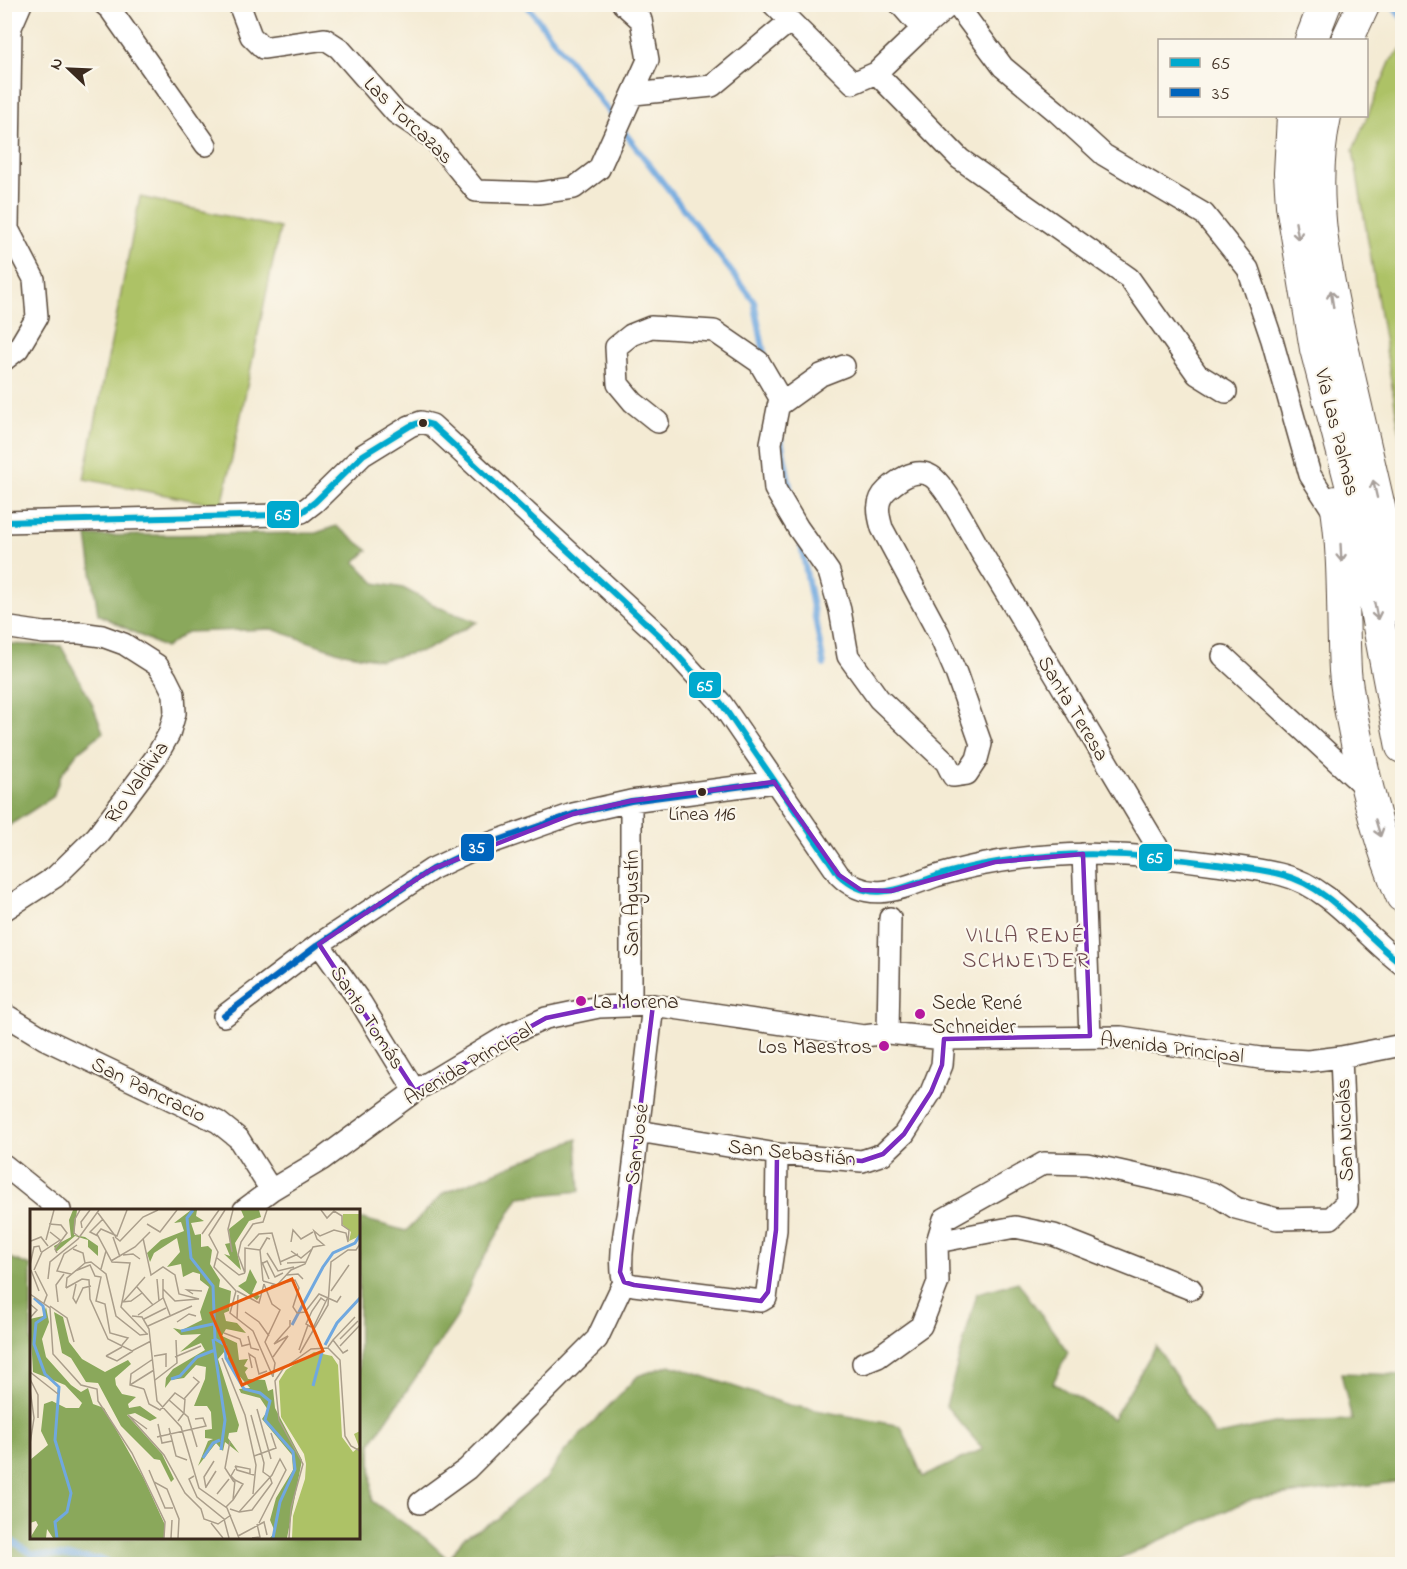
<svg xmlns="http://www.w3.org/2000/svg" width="1407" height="1569" font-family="'Indie Flower',sans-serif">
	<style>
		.green { fill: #adc266; stroke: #747642; stroke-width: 1.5 }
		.forest { fill: #8aa85b; stroke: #62693c; stroke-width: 1.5 }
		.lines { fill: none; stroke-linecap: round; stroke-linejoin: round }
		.stream { stroke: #70a8df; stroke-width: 6 }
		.minor-casing { stroke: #574739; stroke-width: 24 }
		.highway-casing { stroke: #574739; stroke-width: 34 }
		.minor { stroke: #fff; stroke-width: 21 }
		.highway { stroke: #fff; stroke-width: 32 }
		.bus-1-casing { stroke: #fbf7ec; stroke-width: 10 }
		.bus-2-casing { stroke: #fbf7ec; stroke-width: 10 }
		.bus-1 { stroke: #00a9ce; stroke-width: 6 }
		.bus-2 { stroke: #0065bd; stroke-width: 6 }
		.oneway { stroke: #a79f9a }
		.marked { fill: none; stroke: #7b2cbf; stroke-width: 4.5; stroke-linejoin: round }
		.bus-dot { fill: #3b2a1e; stroke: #fbf7ec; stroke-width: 2 }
		.poi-dot { fill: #b5179e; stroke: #fbf7ec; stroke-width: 2 }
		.labels { text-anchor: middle; stroke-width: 4.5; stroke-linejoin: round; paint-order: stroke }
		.bus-label { font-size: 20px; fill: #3b2a1e; stroke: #fbf7ec }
		.street-label { font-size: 21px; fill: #3b2a1e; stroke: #fbf7ec }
		.poi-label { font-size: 21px; fill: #3b2a1e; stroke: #fbf7ec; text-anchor: start }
		.neighbourhood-label { font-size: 22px; letter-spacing: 1.5px; fill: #714d50; stroke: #fbf7ec }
		.inset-river { fill: none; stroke: #70a8df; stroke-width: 3 }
		.inset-road { fill: none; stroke: #aa9e8b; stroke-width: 1.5 }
		.view { fill: #e8590c; fill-opacity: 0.15; stroke: #e8590c; stroke-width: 3 }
		.inset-edge { fill: none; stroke: #3b2a1e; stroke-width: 3 }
		.line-badge { stroke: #fbf7ec; stroke-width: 2 }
		.badge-label { font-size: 16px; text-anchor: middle; font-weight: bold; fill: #fff }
	</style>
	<rect width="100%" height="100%" fill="#fbf7ec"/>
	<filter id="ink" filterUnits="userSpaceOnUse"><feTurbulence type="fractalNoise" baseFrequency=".0167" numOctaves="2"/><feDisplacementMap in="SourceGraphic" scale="12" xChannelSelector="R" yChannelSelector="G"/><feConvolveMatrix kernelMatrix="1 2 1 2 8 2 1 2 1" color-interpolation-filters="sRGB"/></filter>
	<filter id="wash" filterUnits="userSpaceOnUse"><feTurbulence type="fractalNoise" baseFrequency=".008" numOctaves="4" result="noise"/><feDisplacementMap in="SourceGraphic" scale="24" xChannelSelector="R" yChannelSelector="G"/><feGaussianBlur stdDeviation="1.35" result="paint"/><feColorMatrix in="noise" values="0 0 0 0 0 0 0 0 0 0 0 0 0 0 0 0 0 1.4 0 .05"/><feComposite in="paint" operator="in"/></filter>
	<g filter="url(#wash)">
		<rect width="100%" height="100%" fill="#f4ebd4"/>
		<path class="green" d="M1402 48V447L1353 150 1391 60Z
			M140 197 280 228 222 506 84 479Z"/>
		<path class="forest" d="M336 526 368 550 355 562 375 583 403 588 438 607 477 622 426 650 381 660 339 652 272 629 187 632 165 648 98 614 87 536 316 533Z
			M5 644 61 646 91 701 103 732 77 753 61 775 53 797 5 828Z
			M577 1139 580 1191 519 1197 476 1271 457 1317 371 1443 372 1501 425 1538 449 1560 463 1538 499 1518 515 1501 546 1479 564 1452 638 1376 670 1365 789 1405 901 1426 923 1477 983 1449 946 1406 977 1293 1018 1282 1068 1352 1053 1383 1113 1419 1156 1346 1215 1436 1279 1422 1352 1420 1341 1373 1402 1375V1481L1252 1499 1107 1564H5V1256L31 1266 32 1538H358L359 1218 406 1231 444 1193Z"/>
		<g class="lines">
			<path class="stream" d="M526 4 616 121
				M1392 4 1402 18
				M622 129 754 301 765 358
				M781 439 793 503
				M801 545 824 665
				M4 1536 32 1554 99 1559 109 1564
				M1366 1564H1402"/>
		</g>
	</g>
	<g filter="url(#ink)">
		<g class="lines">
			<g class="minor-casing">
				<path id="minor" d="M104 4 110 9 206 145
					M239 4 251 36 263 48 325 39 339 48 396 113 433 138 476 191 538 193 574 188 599 169 648 60 641 20 623 4
					M773 4 853 83 876 73 922 29
					M900 4 922 29 951 4
					M956 4 1003 67 1057 112 1104 155 1204 214 1248 269 1272 340 1310 475 1337 517
					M876 73 960 159 1129 278 1197 374 1226 392
					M634 94 712 86 790 21
					M4 360 18 349 37 317 34 279 8 229 11 27 21 4
					M778 406 821 375 844 366
					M658 422 633 402 618 384 616 347 631 335 651 327 714 331 759 362 780 398 771 443 775 489 798 528 829 572 840 610 848 656 879 699 946 762 953 776 967 774 977 759 981 744 956 673 939 634 882 528C878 514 875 501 887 490 898 480 916 467 931 476 945 484 972 536 981 552 1043 653 1102 755 1163 856
					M4 522 278 515 302 512 315 502 363 455 410 426 421 422 432 425 661 637 721 703 839 875C869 905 901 888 936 876 950 872 965 868 980 865 1058 849 1138 853 1216 864 1238 867 1261 869 1283 875 1331 887 1364 936 1402 964
					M4 627 44 633H80L102 636 124 644 157 665 166 678 174 694 175 713 169 734 156 757 97 836 55 877 4 910
					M1223 656 1368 790
					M1083 854 1090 1036
					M319 944 361 1003 415 1091
					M631 1004V801
					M4 1014 45 1039 218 1122 238 1138 271 1190
					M224 1016 319 944 432 869 479 847 573 814 631 801 774 782
					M888 1033 890 918
					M638 1131 777 1154 862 1161 883 1154 904 1134 931 1092 942 1065 944 1039
					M4 1165 60 1210
					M244 1210 271 1190 321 1160 415 1091 508 1035 546 1018 599 1007 653 1005 864 1036 888 1033 944 1039 1121 1037 1260 1058 1308 1061 1341 1057 1402 1045
					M624 1282C618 1265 625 1225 629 1206L653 1005
					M1191 1289 1054 1235 1015 1227 937 1242 944 1219 1044 1163 1087 1164 1182 1185 1212 1193 1236 1208 1277 1219 1331 1218 1347 1202 1341 1057
					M863 1363 878 1357 921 1326 938 1282 937 1242
					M420 1503 467 1469 597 1339 624 1282 634 1285 761 1301 766 1298 776 1230 777 1154"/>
			</g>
			<g class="highway-casing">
				<path id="highway" d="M1311 40 1325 4
					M1347 40 1364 4
					M1293 116 1290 173 1292 205 1316 349 1354 495 1402 747
					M1325 116C1306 203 1331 296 1350 381 1367 457 1385 532 1402 607
					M1336 502C1345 557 1342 614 1345 671 1347 695 1352 719 1357 743 1368 795 1381 848 1402 896"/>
			</g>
			<use href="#minor" class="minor"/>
			<use href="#highway" class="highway"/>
			<g class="bus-1-casing">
				<path id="bus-1" d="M4 522 278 515 302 512 315 502 363 455 410 426 421 422 432 425 661 637 721 703 839 875C869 905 901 888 936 876 950 872 965 868 980 865 1058 849 1138 853 1216 864 1238 867 1261 869 1283 875 1331 887 1364 936 1402 964"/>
			</g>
			<g class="bus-2-casing">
				<path id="bus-2" d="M224 1016 319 944 432 869 479 847 573 814 631 801 774 782"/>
			</g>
			<use href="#bus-1" class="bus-1"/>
			<use href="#bus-2" class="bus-2"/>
		</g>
		<defs><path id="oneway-shaft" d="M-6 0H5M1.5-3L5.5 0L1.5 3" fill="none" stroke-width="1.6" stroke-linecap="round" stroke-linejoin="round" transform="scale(1.5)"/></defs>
		<g class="oneway">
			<use href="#oneway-shaft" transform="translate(1297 231) rotate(80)"/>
			<use href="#oneway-shaft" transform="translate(1332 299) rotate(-99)"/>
			<use href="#oneway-shaft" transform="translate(1375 489) rotate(-103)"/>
			<use href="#oneway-shaft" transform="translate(1341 553) rotate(87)"/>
			<use href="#oneway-shaft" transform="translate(1376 611) rotate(79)"/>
			<use href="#oneway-shaft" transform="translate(1378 828) rotate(73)"/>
		</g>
	</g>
	<path class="marked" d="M774 782 839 875 861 890 891 891 995 862 1083 854 1090 1036 944 1039 942 1065 931 1092 904 1134 883 1154 862 1161 777 1154 776 1230 768 1292 761 1301 634 1285 624 1282 620 1272 653 1005 599 1007 546 1018 415 1091 319 944 432 869 573 814 631 801Z"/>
	<g class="bus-dot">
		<circle cx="423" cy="423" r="5"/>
		<circle cx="702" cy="792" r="5"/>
	</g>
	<g class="poi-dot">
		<circle cx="581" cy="1001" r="6"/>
		<circle cx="920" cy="1014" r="6"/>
		<circle cx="884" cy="1046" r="6"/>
	</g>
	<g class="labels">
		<g class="bus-label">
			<text x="702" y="820">Línea 116</text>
		</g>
		<g class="street-label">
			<text transform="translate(409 120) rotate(44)" y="7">Las Torcazas</text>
			<text transform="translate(1338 432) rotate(76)" y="7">Vía Las Palmas</text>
			<text transform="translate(1074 708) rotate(59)" y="7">Santa Teresa</text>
			<text transform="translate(136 782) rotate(-55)" y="7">Río Valdivia</text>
			<text transform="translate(631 903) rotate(-90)" y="7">San Agustín</text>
			<text transform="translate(368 1017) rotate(57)" y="7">Santo Tomás</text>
			<text transform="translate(1172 1047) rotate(7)" y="7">Avenida Principal</text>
			<text transform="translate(468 1063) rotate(-30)" y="7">Avenida Principal</text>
			<text transform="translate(149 1089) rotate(26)" y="7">San Pancracio</text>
			<text transform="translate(1344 1130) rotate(-92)" y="7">San Nicolás</text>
			<text transform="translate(636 1144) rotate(-83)" y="7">San José</text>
			<text transform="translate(792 1152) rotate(6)" y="7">San Sebastián</text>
		</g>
		<g class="poi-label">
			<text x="593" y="1008">La Morena</text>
			<text x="932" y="1009">Sede René<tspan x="932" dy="24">Schneider</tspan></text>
			<text x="872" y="1053" text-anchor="end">Los Maestros</text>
		</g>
		<g class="neighbourhood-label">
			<text x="1026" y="942">VILLA RENÉ<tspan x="1026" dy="25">SCHNEIDER</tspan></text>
		</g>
	</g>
	<g transform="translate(30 1209)">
		<rect width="330" height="330" fill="#f4ebd4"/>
		<path d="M313 5H330V27L319 32 321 23 312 15ZM284 143 302 147 308 156 312 228 323 243 329 238 324 225 330 222V329H262L263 307 275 270 276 255 274 245 251 208 249 172 256 161Z" fill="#adc266"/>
		<path d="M43 1H47L44 26 55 28 68 37V47L58 38V31L45 27 26 43 24 37 41 28 39 11ZM161 1H167L166 7 174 12 161 14 165 26 171 25V38L178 37 182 41 180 55 190 71 189 78 201 82 199 102 194 104 196 112 207 114 216 124 196 120 192 127 207 134 209 151 218 150 214 157 218 159 215 163 218 170 235 171 238 182 243 180 245 199 272 251 257 329H240L245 323 240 311 246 289 263 261 262 246 232 210 238 201 230 189 211 184 209 180 220 179 197 153 198 144 194 143 188 150 209 216 207 223 199 224 198 229 209 244 195 233 193 242 186 234 168 257 178 232 183 230 175 229V221L182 220 181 203 177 197H164L175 170 176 158 166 156 154 169 141 171 135 179 136 169 143 160 175 141 171 134 150 143 171 125 151 126 143 119 152 121 172 111 170 103 179 78 170 71V65L163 63 153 68 151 55 137 58 150 43 147 29 124 44 120 53 117 44 131 31 154 22 151 13 144 14ZM211 1H229L231 8 219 12 205 34 211 61 194 45 200 47 195 35 200 34 199 20 214 8ZM220 60 227 73 222 84 230 87 227 91 208 77 216 72ZM16 98 19 113 12 130 16 148 41 176 51 183 58 179 63 195 74 199 114 270 135 316 134 329H23L17 320 16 329H0L8 316 6 312 0 314V251L18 236 11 222 14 195 22 192 36 199H49L52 194 35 176 3 163 0 110 13 107ZM24 103 33 108 39 133 52 150 75 163 98 151 101 155 85 169 86 176 92 185 106 188 98 195 99 199 110 197 127 209 120 212 105 204 97 206 132 245 144 270 141 273 130 251 124 250 91 217 68 174 56 173 41 149 32 144Z" fill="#8aa85b"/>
		<path class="inset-river" d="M163 1 157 9 161 49 183 77 185 130 195 136 196 149 214 180 230 184 240 192 235 211 263 243 265 260 250 293 243 329M4 89 13 97 15 108 6 114 4 135 15 165 29 178 25 231 41 284 37 303 25 313 27 329M262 116 293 58 303 44 325 34 330 26M151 122 183 115M183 130 195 211 191 241M295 136 307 114 330 89M141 170 150 167 167 148 185 141M283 177 292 143M173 249 183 234 190 231"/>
		<path class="inset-road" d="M97 1 87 27 71 20 67 25 82 53 100 54 91 98 117 125M195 1 179 26 188 43 184 58 206 82 200 104 223 122 243 168M68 4 86 28M19 15 31 16 37 24 25 40 27 44M117 15 130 23 147 1M52 19 51 13 60 1M172 25 189 1M48 27 44 24 45 10 50 1M68 27 60 23 73 10M83 28 90 48M85 28 90 32 113 8 128 1M113 29 121 66 133 58 145 66 149 85 169 90 145 92 133 80M16 31 24 1M1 32 11 28 18 37M261 33 263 21 271 30 283 23M218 37 229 25 242 24 251 56M43 40 53 44 55 54M261 42 271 49 282 40M202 43 198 20 203 1M237 44 248 62 264 58M93 46 103 45 110 50M187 49 209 66 215 64M81 52 105 38 120 23M232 53 239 70M250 53 268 45M55 54 61 53 76 65 86 107 110 126 118 125M233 54 237 52 245 68 253 64M257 54 276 53M0 56 4 38 9 37 11 43M71 60 76 42M1 61 9 82M4 61 12 43 30 31 20 23M5 62 17 86 14 94M45 62 60 56 65 67 71 68 66 92 75 95 80 124 98 129 92 136M215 63V39L230 41M215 64 208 46 211 33 223 15 233 13 237 1M41 65 27 62 34 45 47 36M257 66 268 65 273 70M18 70 20 53 48 30 69 1M127 70 129 92M133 70V88L140 106M233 72 247 76 261 61 275 55 283 38 294 36 287 30 284 22 290 27 304 21 316 24 318 33 319 21 312 16V7L304 2 297 9 291 1M233 72 230 41 237 29 240 30M46 75 43 89 46 94 53 79 61 77M234 75 242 95 250 101 235 133 245 154 243 168M241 77 265 71 269 79 263 98 267 104 275 103 289 85 307 93 311 87M107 78 123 96M36 79 52 70 59 71 60 90 78 130 102 142 121 132M36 79 37 69 55 54M207 82 229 94 234 75M301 82 319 56M0 85 20 99 23 145 51 176 67 180 68 192 102 244 135 313 134 329M163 85 157 81 172 82M28 93 26 76 34 65M92 93 101 92 112 84M93 93 115 68M0 95 7 101 0 109M20 97 37 109 44 133M215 103 229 113 239 127M108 106 133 89M102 107 112 108 119 120 127 192 151 218 169 279 197 299 209 329M114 110 136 99M207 110 208 86M147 113 159 105 166 107M118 117 162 97M281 118 276 115 282 102 291 89 295 92M283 119 298 88M194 124 210 130 212 137 220 135M218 127 221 139 229 141M310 130 328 112M303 131 325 108M244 135 260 117V111M310 137 330 116M298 138 303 131 313 144 318 141M269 141 278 116M270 144 298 96 301 53 318 41H326L330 35M76 147 87 152 103 142M76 147 92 138M124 147 136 145V158M145 148 171 137M243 148 258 127 244 135M192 149 215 206 226 256 223 285M222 159 219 145 225 149 229 165 237 162M0 163 28 185M0 170 8 186V209M125 171 147 154 146 131M100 176 124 161M0 180 4 209 0 235M114 180 119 195 130 201 145 184 154 190 169 173 163 168M114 180 100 176 101 165 123 150M139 191 158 208 167 238M227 200 241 250M221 206 234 254 233 263 240 268M148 212 154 204 155 190M128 215 132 234 142 232M139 219 146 247 157 251M117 220 98 206 134 246 155 284 171 300 174 310 188 315 201 306M127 228 176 217 173 209 165 210M200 232 195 259 204 273M224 247 246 239 241 224M205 257 207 261 224 266M205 257 220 260V265M119 261 124 273 137 280 149 310 148 329M164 267 159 270 167 288 194 310 199 329M124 273 135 299H143M176 278 186 262M176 279 174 268 184 252M187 285 199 270M203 291 213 275 205 271M196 298 203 291 205 271 201 267 205 260M200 300 209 303 242 266 250 250 256 261 229 314M209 303 222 301 242 274 240 268M181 314 193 329M208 327 234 313 237 326M141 329 142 311M222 329 230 328 227 315M259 329 261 299 273 255 249 211 245 172 253 160 281 140 298 139 310 151 315 227 321 237 330 242"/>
		<path class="view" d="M262 70 293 142 212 176 181 104Z"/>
		<rect width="330" height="330" class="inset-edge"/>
	</g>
	<g class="line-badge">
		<rect x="266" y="500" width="34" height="29" rx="6" fill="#00a9ce"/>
		<rect x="688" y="671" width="34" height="28" rx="6" fill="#00a9ce"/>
		<rect x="460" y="833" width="35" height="29" rx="6" fill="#0065bd"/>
		<rect x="1138" y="843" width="35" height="29" rx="6" fill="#00a9ce"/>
	</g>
	<g class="badge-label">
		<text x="283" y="520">65</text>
		<text x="705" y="691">65</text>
		<text x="477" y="853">35</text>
		<text x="1155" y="863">65</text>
	</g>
	<rect width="1407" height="1569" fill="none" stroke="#fbf7ec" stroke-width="24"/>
	<rect x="1158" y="39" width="210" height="78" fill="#fbf7ec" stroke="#aea59a" stroke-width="1.5"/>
	<rect x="1170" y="58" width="30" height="9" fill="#00a9ce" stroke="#aea59a" stroke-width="1.5"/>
	<text x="1212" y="69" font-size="18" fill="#3b2a1e">65</text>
	<rect x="1170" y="88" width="30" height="9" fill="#0065bd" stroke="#aea59a" stroke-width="1.5"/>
	<text x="1212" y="99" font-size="18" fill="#3b2a1e">35</text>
	<g transform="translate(69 69) rotate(293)" stroke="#fbf7ec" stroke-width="4.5" paint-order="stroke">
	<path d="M0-4.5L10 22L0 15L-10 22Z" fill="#3b2a1e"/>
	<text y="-9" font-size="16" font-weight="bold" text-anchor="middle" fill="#3b2a1e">N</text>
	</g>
</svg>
